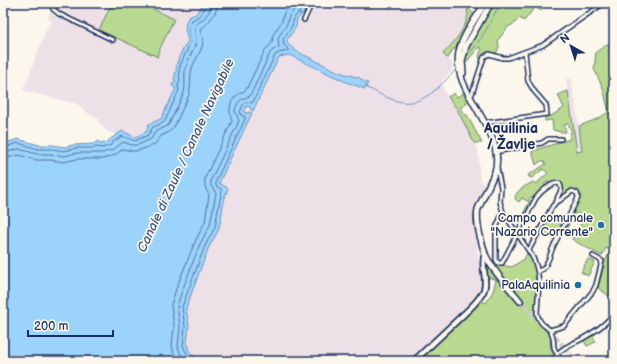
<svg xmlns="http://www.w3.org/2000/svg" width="617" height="364" font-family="'Balsamiq Sans',sans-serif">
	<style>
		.built { fill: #ede1e7 }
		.green { fill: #b9d890; stroke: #6a8477 }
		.water { fill: #9cd3fb; stroke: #6891bc }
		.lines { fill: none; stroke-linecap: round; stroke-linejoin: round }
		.shore { stroke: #4f719d; stroke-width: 1 }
		.stream { stroke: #6891bc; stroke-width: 1 }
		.primary-tunnel { stroke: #cecfd0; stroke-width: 5; stroke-dasharray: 5 2.5; stroke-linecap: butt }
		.street-casing { stroke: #1b2f5e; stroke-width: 6 }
		.secondary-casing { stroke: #1b2f5e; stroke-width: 8 }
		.primary-casing { stroke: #1b2f5e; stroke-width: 8 }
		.street { stroke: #fbf7ec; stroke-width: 3 }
		.secondary { stroke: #fbf7ec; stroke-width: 4.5 }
		.primary { stroke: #fbf7ec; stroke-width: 5 }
		.poi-dot { fill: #1f6fb2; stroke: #fbf7ec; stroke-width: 1.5 }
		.labels { text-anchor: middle; stroke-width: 3.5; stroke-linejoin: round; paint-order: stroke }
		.poi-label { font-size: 12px; fill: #1b2f5e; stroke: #fbf7ec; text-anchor: end }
		.water-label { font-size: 13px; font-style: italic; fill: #3b5885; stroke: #fbf7ec }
		.quarter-label { font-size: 14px; font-weight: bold; fill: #1b2f5e; stroke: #fbf7ec }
	</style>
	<rect width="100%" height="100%" fill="#fbf7ec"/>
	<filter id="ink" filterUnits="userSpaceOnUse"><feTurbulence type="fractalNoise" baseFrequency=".025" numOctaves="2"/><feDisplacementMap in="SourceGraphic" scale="8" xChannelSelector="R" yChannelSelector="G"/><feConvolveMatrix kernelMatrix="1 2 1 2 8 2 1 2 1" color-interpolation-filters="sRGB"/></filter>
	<g filter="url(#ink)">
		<path class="built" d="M49 3H204L197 13 195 15H191L185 34 188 41 178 62 175 70 176 81 174 84 176 88 161 119 149 124 146 132 135 137 122 131 118 134 111 133H109L98 122 99 119 90 115 77 104 22 90 28 79 35 59 47 28 53 21 48 19 50 10Z
			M305 3H480L478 7H474L471 5 467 12 468 16 465 25 452 44 448 56 453 67 452 68 451 72 442 81 443 89 457 109 478 150 480 180 485 185 476 205 474 215 478 243 477 250 482 277V287L480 292 461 312 410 361H212L216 358 215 357 210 360H203L197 359 192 354 188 348 187 344 189 325 186 308 187 303 208 249 218 231 221 219 224 199 228 188 219 183 247 113 244 112 247 106 250 107 253 111 278 57 289 55 346 82 364 89 367 83 364 82 360 78 339 72 296 51 287 43V40L296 27 297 20 301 15 299 14V13L303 15 308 5Z
			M571 78 583 151 577 152 566 79Z"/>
		<path class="green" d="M112 3H141L174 19 157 55 158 57 99 30Z
			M493 3H540L544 7 541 11 535 7 524 21 519 18 515 23 508 27 498 40 499 47 496 54 487 52 484 54 481 61C478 57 479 54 482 49L479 47 464 65 465 55 468 45Z
			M468 9C473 11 474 15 473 20L455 49H453L449 57 447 58 443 54C453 43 466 29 468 14L467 12Z
			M608 44 611 54 614 53V237L608 249 606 248 602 256 578 243 572 239C575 233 580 227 582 221 583 217 579 211 574 214 573 215 566 231 564 234L562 233 580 198C579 193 577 191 572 189L561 198H559L564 189C562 184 560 182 556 181L550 184 547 182 544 185 546 187 534 198 531 197 529 200 532 202 526 213 524 212 529 202 522 198 519 202 515 199C515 190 526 186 533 182L536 184 548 173 543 169 532 178 529 177 528 175 546 164 544 161H541L536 165 532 151 570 139V133L572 132 568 124 564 125 566 132H561L553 130 552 120 545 121V117L551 116 564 108 558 95 568 91 577 152 582 151 579 126 597 119 609 112 603 88 594 69 596 52Z
			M454 93 457 97 463 93 467 101 466 104 460 108 464 114 467 115 482 143H474L457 109 448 97Z
			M548 218 562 225 555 239 541 231Z
			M614 244V288L609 296 598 288 605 261Z
			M528 252 535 266 537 279 535 309 536 319 540 325 548 333 550 338 551 349 554 357 550 361H418L472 310 480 300 486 303 493 291 496 280 491 278H488L485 266 486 260 498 279 518 302 522 299 497 270 489 258 499 265 512 267 524 259Z
			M588 259 595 262 588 276 581 272Z
			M592 334 596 342 587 346 583 339Z"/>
		<path class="water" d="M204 3H305L308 4 303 15 299 13 301 15 297 20 296 27 287 40V43L296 51 339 72 360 78 364 82 368 83 365 89 346 82 289 55 279 57 253 111 251 110 250 107 246 106 244 112 247 113 250 112 252 113 219 183 228 188 224 199 221 219 218 231 208 249 186 308 189 325 187 344 189 351 197 359 201 360H208L215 356 216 357 212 361H3V144L18 139 39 145H52L65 147 73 145 94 144 98 141 101 144 108 142 109 140 122 131 135 137 146 132 149 124 161 119 176 88 172 86V84H174L176 81 174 80C176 74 176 69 177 63 179 55 184 48 188 41 185 33 182 15 195 15Z"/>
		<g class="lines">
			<path class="shore" d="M3 148 18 143 38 149H52L64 151 77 148H94L97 147 102 148 111 145 113 142 122 136 135 141 148 135 153 127 163 123 165 121 179 90 178 85 180 81 179 71 181 63 191 42 189 33V27L192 20C199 18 205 10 206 3
				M3 153 19 149 37 154H51L64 156 77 153H102L113 150 123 142 132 145H138L151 139 156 131 166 127 169 124 184 93C186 86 184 78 185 70 187 60 193 52 196 43 197 36 193 31 196 24 203 21 211 12 212 3
				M3 159 19 155 36 160H51L64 162 77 159H103L115 155 123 149 132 151H137L151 146 156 143 161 136 169 132 174 127 189 95C191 88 190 80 191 73 192 62 202 53 203 42 203 38 201 34 200 30 208 23 217 14 218 3
				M178 361 174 354 172 346 174 326 171 305 176 289 194 244 205 222 209 195 205 187V178L232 121C227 105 231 97 246 90L265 50 272 43 273 35 282 21 284 13 292 3
				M186 361 180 353 178 346 180 326 177 306 182 291 199 246 210 225 216 193 211 186V180L239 121 235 111C237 101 241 99 250 96L270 53 273 50 279 47 278 40 279 36 287 24 289 16 297 6 299 3
				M193 361 187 354 183 346 185 326 182 307 204 248 215 227 220 199 222 191 221 189 216 186V181L245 119V117L241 115 240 112 243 105 246 102 251 103 253 102 275 55 278 53 288 51V49L284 45 283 39 292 26 294 18 301 10 304 3"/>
			<path class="stream" d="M465 58C481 42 490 23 500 3
				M365 87C375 91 384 97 394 100 422 110 439 86 457 69"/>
			<path class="primary-tunnel" d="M520 301 541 322
				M550 332 577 361"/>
			<g class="street-casing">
				<path id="street" d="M52 3 53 9 59 14 113 40
					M304 20 312 3
					M470 96 472 94 484 57 489 54 503 58H508L543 45 604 3
					M485 123 547 114 546 105 534 91 528 81 525 52
					M495 152 542 143 548 139H561
					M497 168 501 188 500 202 503 212 532 256C542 274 538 293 537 313 540 328 549 325 552 334 554 338 553 342 554 347 555 352 559 357 562 361
					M503 212 496 228V260L498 263H502L536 198C541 192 550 183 559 183 565 191 557 193 557 201
					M529 250 552 207 557 201H559L572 191 577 193 578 197 577 200 554 245C550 253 549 262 543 269L538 271
					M550 330 564 326 593 291 596 285 602 261 593 256
					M553 361C556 359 556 355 558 353 564 347 572 344 580 340 593 333 606 325 614 313"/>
			</g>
			<g class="secondary-casing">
				<path id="secondary" d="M414 361C431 345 447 330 464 314 471 307 480 300 484 290 488 278 480 265 485 254"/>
			</g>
			<g class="primary-casing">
				<path id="primary" d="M485 3C477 17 462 36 459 52 451 93 507 130 495 172L478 209C476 218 478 227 480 236 482 242 483 248 485 254 493 272 508 286 520 301
					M463 73 462 61 466 46 491 3"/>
			</g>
			<use href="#street" class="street"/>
			<use href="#secondary" class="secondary"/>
			<use href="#primary" class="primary"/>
		</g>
	</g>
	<g class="poi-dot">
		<circle cx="601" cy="225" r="4"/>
		<circle cx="578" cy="285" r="4"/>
	</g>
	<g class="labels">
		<g class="poi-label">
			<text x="593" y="222">Campo comunale<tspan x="593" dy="14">"Nazario Corrente"</tspan></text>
			<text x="570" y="289">PalaAquilinia</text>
		</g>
		<g class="water-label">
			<text transform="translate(185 155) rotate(-65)" y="5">Canale di Zaule / Canale Navigabile</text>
		</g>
		<g class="quarter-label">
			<text x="511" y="133">Aquilinia<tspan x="511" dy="16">/ Žavlje</tspan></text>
		</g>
	</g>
	<rect width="617" height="364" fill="none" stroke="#fbf7ec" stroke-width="16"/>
	<rect x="8" y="8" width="601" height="348" fill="none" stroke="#1b2f5e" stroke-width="1.5" filter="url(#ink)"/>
	<g transform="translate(571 46) rotate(321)" stroke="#fbf7ec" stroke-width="3" paint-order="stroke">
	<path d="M0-3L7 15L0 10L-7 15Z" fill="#1b2f5e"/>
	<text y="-6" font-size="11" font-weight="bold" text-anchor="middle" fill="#1b2f5e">N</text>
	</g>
	<path d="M28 330v6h85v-6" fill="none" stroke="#1b2f5e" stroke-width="2"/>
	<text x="34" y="330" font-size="12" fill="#1b2f5e" stroke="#fbf7ec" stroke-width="3" paint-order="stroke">200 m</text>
</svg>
